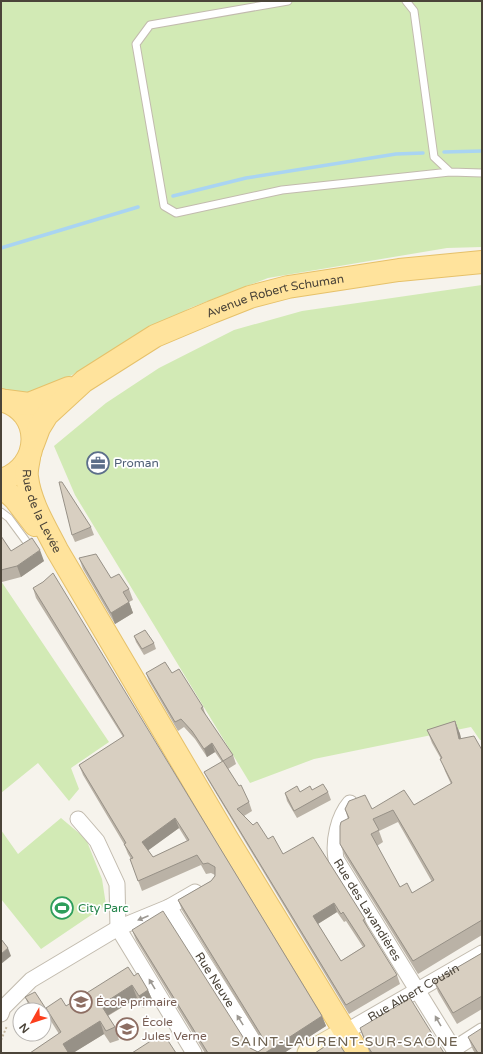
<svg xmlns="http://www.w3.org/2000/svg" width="483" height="1054" font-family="'Varela Round',sans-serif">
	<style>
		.green { fill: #d2eab5 }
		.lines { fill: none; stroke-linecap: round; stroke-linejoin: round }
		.stream { stroke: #a9d4f2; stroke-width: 3.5 }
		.lane-casing { stroke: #c2bbae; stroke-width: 9 }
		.street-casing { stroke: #c2bbae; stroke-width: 17 }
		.secondary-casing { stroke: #d6c79b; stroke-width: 23 }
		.primary-casing { stroke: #e6c16a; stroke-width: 24 }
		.path { stroke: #c4b79f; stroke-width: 2; stroke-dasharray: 2 2; stroke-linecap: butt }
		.lane { stroke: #fff; stroke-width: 7 }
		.street { stroke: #fff; stroke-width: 15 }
		.secondary { stroke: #fff3cd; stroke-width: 21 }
		.primary { stroke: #ffe39c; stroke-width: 22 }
		.wall { fill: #bab2a6; fill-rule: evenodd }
		.shaded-wall { fill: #979187 }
		.building { fill: #d8cfc1; stroke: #979187; fill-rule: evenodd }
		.oneway { fill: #9c9892 }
		.labels { text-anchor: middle; stroke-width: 3.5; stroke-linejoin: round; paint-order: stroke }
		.street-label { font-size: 12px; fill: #4b4439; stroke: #fff }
		.service-label { font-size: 12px; fill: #4e5e75; stroke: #fff; text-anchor: start }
		.leisure-label { font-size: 12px; fill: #27864d; stroke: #fff; text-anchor: start }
		.education-label { font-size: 12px; fill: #785e54; stroke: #fff; text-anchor: start }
		.quarter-label { font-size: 14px; letter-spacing: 1px; fill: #6e6250; stroke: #fff }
	</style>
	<rect width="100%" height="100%" fill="#f6f3ec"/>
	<path class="green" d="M1 1H482V247L447 248 268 278 190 308 37 395 1 390Z
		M482 285V740H480L471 727 314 759 250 783 75 495 54 446 106 403 159 368 234 330 302 311Z
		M1 581 109 742 71 768 79 789 69 801 38 763 1 793Z
		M61 818 86 839 102 879 106 905 41 949 1 899V830L18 854Z"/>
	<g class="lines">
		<path class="stream" d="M444 152 482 151
			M173 196 246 178 396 154 423 153
			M1 248 138 207"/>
		<g class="lane-casing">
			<path id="lane" d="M288 1 150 25 136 44 164 206 176 213 282 190 450 172 482 173
				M406 1 414 11 434 157 450 172
				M1 512 9 518 26 541"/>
		</g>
		<g class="street-casing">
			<g id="street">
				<path id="s1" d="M350 803C338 817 333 841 336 859L456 1053"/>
				<path d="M78 819 97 841 117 884 118 928 194 1053"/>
				<path id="s2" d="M169 907 261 1053"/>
				<path d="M1 1014 3 1008 31 980 118 928 169 907 195 892"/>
				<path id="s3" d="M345 1032 482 953"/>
				<path d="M454 1049 482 1031"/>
			</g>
		</g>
		<g class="secondary-casing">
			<path id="secondary" d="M308 1053 345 1032"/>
		</g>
		<g class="primary-casing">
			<g id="primary">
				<path d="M1 400C44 411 42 468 1 480"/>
				<path d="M6 401 29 404 69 388"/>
				<path id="s4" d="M33 444 39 428 47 415 84 381 155 336 212 312 250 297 288 287 399 270 482 262"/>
				<path id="s5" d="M29 458C28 464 26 471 27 477 30 503 46 528 57 550L228 840 358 1053"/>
				<path d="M1 486 15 499 35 525"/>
			</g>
		</g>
		<path class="path" d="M1 1040 7 1026"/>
		<use href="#lane" class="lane"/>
		<use href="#street" class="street"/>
		<use href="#secondary" class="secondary"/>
		<use href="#primary" class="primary"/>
	</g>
	<path class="wall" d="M91 527 94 535 75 542 72 535Z
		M1 536 11 551 44 561 21 577 2 582 1 581Z
		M79 558 129 589 133 600 129 602 133 613 115 624 83 569Z
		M33 588 322 1016 326 1026 284 1053H205L136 940 132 930 250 1048 258 1052 265 1047V1046L182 910 178 900 211 881 215 875 211 873 206 874 201 865 142 891 130 859H131L128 854 124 844 83 775 79 765 123 737 36 598ZM179 828 187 841 153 857 148 850Z
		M134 636 154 643 156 649 144 655 136 642Z
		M146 673H172L203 707 206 716 233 755 236 764 228 769 249 802 252 811 244 816 283 854 365 919 368 928 397 975 400 984 349 1014 208 780 204 772 222 762 215 752 207 757 195 739 184 727 178 731 149 681ZM337 912 344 922 346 921 363 947 341 961 318 924Z
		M455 721 460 734 461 739 482 750V935L418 974 345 856 340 844 348 819 345 809H372L414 805 451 784 445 771 441 759 432 743 427 730ZM398 822 432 882 412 893 400 887 377 846 383 842 379 831Z
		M312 790 328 792 331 800 297 818 287 801 285 793 300 792Z
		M482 953V1009L457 1024 438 992 434 981Z
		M134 976 148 990 153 1002 143 1008 137 998 108 1016 115 1027 119 1040 110 1043 104 1034 73 1053H30L59 1034 44 1010H31L28 1004 25 997 48 1012 46 1008 66 1006Z
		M360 1028 444 1053H370L363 1037Z
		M468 1037 482 1053H475L473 1050Z"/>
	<path class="shaded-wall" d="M40 550 44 561 21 577 17 566Z
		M129 602 133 613 115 624 111 613Z
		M455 721 460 734 464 752 459 739Z
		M212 743 215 752 207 757 204 749Z
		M175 818 179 828 146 852 142 842Z
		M334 903 337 912 316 925 313 916Z
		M8 948 11 956 1 964V954Z
		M132 985 137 998 105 1017 101 1005Z
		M148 990 153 1002 143 1008 139 996Z
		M48 1012 51 1020 44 1024V1015Z
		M322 1016 326 1026 284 1053H265Z
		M100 1021 104 1034 73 1053H68L63 1044Z"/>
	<path class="building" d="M59 482H62L91 527 72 535Z
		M1 536 11 551 32 538 40 550 17 566 1 570Z
		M96 554 111 578 119 574 129 589 123 592 129 602 111 613 79 558Z
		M53 573 322 1016 265 1053H208L132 930 163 911 250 1048 258 1052 265 1047 266 1043 178 900 211 881 215 876V867L208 863 203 864 197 855 138 881 130 859 133 858 124 844 126 843 79 765 124 736 33 588 43 582ZM175 818 189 840 153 857 142 842Z
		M145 630 154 643 142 649 134 636Z
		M165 662 172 673 179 669 203 707 201 708 233 755 223 761 212 743 204 749 192 731 181 719 175 722 146 673Z
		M455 721 459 739 474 736 482 750V920L413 961 340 844V826L341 822 349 818 345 809 349 801 365 795 372 809 404 790 414 805 452 783 440 759 442 758 427 730ZM393 810 434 880 412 893 407 883 400 887 371 834 379 830 373 819Z
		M223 761 239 786 241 785 249 802 237 809 253 825 257 822 268 839 273 836 283 854 313 837 365 919 363 920 397 975 346 1005 204 772ZM334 903 341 914 343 912 365 946 341 961 313 916Z
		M323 784 328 792 294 811 285 793 297 786 300 792 310 786 312 790Z
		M1 939 8 948 1 954Z
		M482 953V996L453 1013 434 981Z
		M128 967 134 976 138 973 148 990 139 996 132 985 101 1005 115 1027 106 1031 100 1021 63 1044 68 1052 67 1053H30L61 1032 46 1008 61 998 66 1006Z
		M35 992 48 1012 44 1015V1010H34L25 997Z
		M410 998 444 1053H372L367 1045 360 1028Z
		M482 1028V1053H478L468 1037Z
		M163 1033 176 1053H132Z
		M336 1039 345 1053H315Z"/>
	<defs><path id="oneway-solid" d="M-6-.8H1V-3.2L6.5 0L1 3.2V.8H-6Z"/></defs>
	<g class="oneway">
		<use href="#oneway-solid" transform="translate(143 918) rotate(157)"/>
		<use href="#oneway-solid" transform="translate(152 984) rotate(-121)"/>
		<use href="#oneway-solid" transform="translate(240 1020) rotate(-122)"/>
		<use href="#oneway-solid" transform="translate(438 1021) rotate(-120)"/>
	</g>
	<defs>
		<g id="office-ring" transform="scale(1.15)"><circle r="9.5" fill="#fff" stroke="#5c6f8a" stroke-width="1.5"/><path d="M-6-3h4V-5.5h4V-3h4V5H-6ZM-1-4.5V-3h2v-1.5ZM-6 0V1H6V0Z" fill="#5c6f8a"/></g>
		<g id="stadium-ring" transform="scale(1.15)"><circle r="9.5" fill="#fff" stroke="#2e9e5b" stroke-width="1.5"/><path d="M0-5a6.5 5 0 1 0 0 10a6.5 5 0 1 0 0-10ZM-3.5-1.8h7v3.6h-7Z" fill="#2e9e5b"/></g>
		<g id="school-ring" transform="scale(1.15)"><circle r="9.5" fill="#fff" stroke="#8d6e63" stroke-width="1.5"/><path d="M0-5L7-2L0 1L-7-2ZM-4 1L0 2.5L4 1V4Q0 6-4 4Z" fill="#8d6e63"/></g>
	</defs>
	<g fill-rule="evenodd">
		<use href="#office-ring" x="98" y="463"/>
		<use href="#stadium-ring" x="62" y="908"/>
		<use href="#school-ring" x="81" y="1002"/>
		<use href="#school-ring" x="127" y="1029"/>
	</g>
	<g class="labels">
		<g class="street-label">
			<text dy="4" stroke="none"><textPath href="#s4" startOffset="294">Avenue Robert Schuman</textPath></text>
			<text dy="4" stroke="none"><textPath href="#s5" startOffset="56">Rue de la Levée</textPath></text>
			<text dy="4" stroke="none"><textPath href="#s1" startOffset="119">Rue des Lavandières</textPath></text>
			<text dy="4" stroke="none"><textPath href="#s2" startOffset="86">Rue Neuve</textPath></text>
			<text dy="4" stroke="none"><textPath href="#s3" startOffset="79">Rue Albert Cousin</textPath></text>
		</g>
		<g class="service-label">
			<text x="114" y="467">Proman</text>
		</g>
		<g class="leisure-label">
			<text x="78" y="912">City Parc</text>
		</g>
		<g class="education-label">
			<text x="96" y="1006">École primaire</text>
			<text x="142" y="1026">École<tspan x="142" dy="14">Jules Verne</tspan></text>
		</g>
		<g class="quarter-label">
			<text x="345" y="1046">SAINT-LAURENT-SUR-SAÔNE</text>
		</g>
	</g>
	<rect width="483" height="1054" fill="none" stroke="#4b4439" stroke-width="4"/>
	<g transform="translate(32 1022) rotate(231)"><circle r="19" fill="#ffffff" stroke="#b7b4b0"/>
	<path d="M0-3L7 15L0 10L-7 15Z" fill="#fc3f1d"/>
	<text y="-6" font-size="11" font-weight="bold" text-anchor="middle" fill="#4b4439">N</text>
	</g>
</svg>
